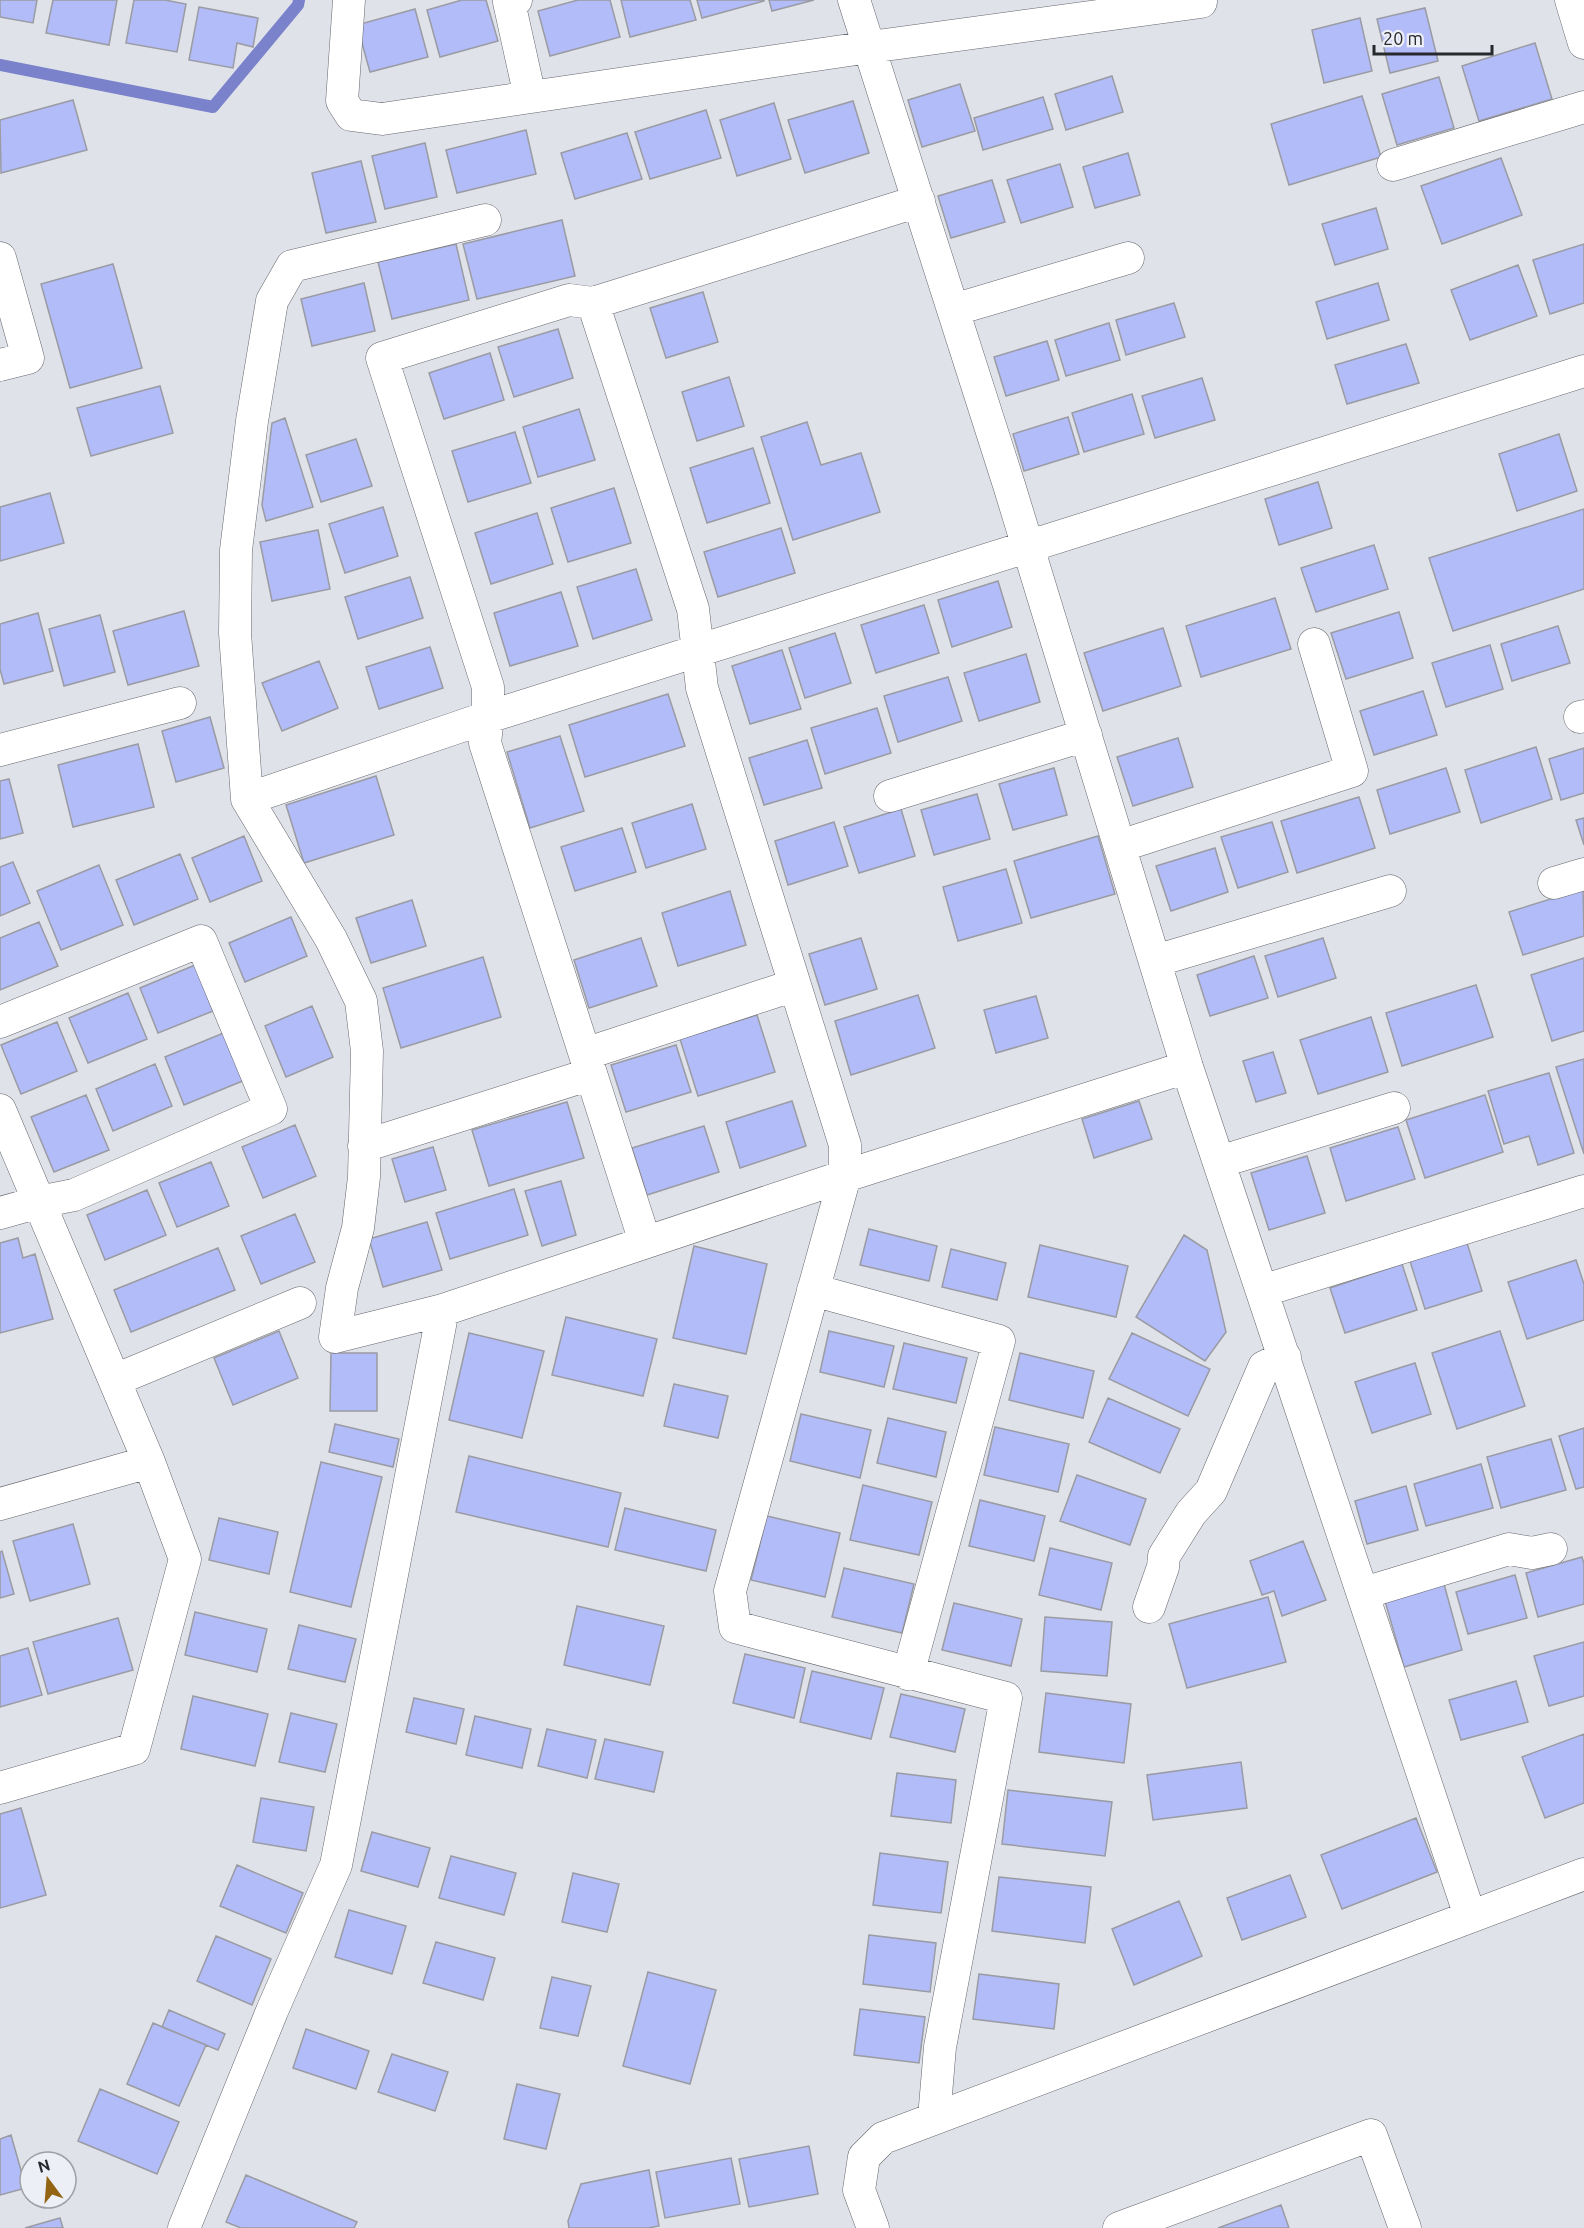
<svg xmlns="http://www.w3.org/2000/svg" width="1584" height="2228" font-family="Ubuntu,sans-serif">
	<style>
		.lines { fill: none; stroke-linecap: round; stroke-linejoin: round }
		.stream { stroke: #7982ca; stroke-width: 12 }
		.building { fill: #b2bcf9; stroke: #9a9ba3; stroke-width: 1.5 }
		.street-casing { stroke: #66676e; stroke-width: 33 }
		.street { stroke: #fff; stroke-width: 32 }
	</style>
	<rect width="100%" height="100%" fill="#e0e2ea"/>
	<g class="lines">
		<path class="stream" d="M0 65 213 107 298 5 299 0"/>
	</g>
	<path class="building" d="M0 0H37L33 23 0 17Z
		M53 0H117L109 45 46 33Z
		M134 0H165L186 4 177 52 126 43Z
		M462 0H486L498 41 440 57 427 10Z
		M578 0H610L620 37 550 56 538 11Z
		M621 0H690L696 20 630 37Z
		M697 0H764V1L702 18Z
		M769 0H814L772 11Z
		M199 7 258 18 253 47 237 43 233 68 189 60Z
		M1425 8 1438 61 1390 73 1377 19Z
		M415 9 428 57 370 72 357 25Z
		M1360 18 1372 71 1324 83 1312 30Z
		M1535 43 1552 99 1479 121 1462 66Z
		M1112 76 1123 112 1066 130 1055 94Z
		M1439 77 1454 128 1397 145 1382 94Z
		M960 84 975 131 922 147 908 100Z
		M1362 96 1381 157 1289 185 1271 124Z
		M1043 97 1053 129 983 150 974 118Z
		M73 100 87 150 1 173 0 120Z
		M853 101 869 153 805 173 788 120Z
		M774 103 791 159 737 176 720 120Z
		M706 110 721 158 650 179 635 132Z
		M526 130 536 174 457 193 446 150Z
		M627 133 642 179 575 199 561 153Z
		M425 143 437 197 385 209 372 156Z
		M1128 153 1140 195 1095 208 1083 167Z
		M1501 158 1522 215 1442 244 1421 186Z
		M361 161 376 222 326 233 312 173Z
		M1060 164 1073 207 1021 223 1007 180Z
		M992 180 1005 222 951 238 938 196Z
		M1376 208 1388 249 1335 265 1322 224Z
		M562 220 575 276 477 299 463 244Z
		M456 244 469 300 392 319 378 262Z
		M1584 244V303L1550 314 1533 260Z
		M113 264 142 368 70 388 41 284Z
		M1518 265 1537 316 1470 340 1451 290Z
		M364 283 375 331 312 346 301 299Z
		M1378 283 1389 320 1327 339 1316 302Z
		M703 292 718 342 666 358 650 308Z
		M1174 303 1185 337 1126 355 1116 320Z
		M1109 323 1120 360 1066 376 1055 340Z
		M558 329 573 378 514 397 498 347Z
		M1047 341 1059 380 1006 396 994 357Z
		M1406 344 1419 383 1347 404 1335 365Z
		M490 353 504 400 444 419 429 373Z
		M729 377 744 426 697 441 682 392Z
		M1202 378 1215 420 1155 438 1142 396Z
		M160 386 173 433 91 456 77 408Z
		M1132 394 1144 434 1084 452 1072 413Z
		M579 409 595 460 538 477 523 427Z
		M1068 417 1079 454 1024 471 1013 434Z
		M285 418 313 507 266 521 262 505 272 423Z
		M807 422 821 465 861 453 880 512 793 540 761 437Z
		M515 432 531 483 468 502 452 451Z
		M1559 434 1577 491 1517 511 1499 454Z
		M356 439 372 486 321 502 306 455Z
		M753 448 770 503 707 523 690 468Z
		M1318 482 1332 528 1279 545 1265 499Z
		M614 488 631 543 568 562 551 508Z
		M50 493 64 543 0 561V507Z
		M383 507 398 556 345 573 329 524Z
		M1584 509V589L1453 631 1429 558Z
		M537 513 553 564 491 584 475 533Z
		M781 528 795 573 718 597 704 552Z
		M318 530 330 589 272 601 260 542Z
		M1374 545 1388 589 1316 612 1301 568Z
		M636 569 652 620 593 639 577 587Z
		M410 577 423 618 358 639 345 597Z
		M998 581 1012 627 952 647 938 600Z
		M561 592 578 646 510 666 494 613Z
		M1275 598 1291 649 1201 677 1186 626Z
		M924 605 939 653 876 673 861 625Z
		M184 611 199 666 128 685 113 631Z
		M1399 612 1413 658 1346 679 1331 633Z
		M38 613 53 671 4 684 0 669V624Z
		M100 615 115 672 64 686 49 629Z
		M1558 626 1570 663 1512 681 1501 644Z
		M1163 628 1181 686 1103 711 1084 653Z
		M835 633 851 683 805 698 789 648Z
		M1490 645 1503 689 1446 707 1432 663Z
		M430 647 443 688 379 709 366 667Z
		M782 650 801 709 750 724 732 666Z
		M1026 654 1040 702 979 721 964 673Z
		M319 661 338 708 282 731 262 683Z
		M948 677 962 721 898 742 884 696Z
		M1423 691 1437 735 1374 755 1360 711Z
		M668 694 685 746 585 777 569 725Z
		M877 708 891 753 825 774 811 728Z
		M210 717 224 768 176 782 162 731Z
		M560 736 584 811 530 828 507 752Z
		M1178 738 1193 787 1133 806 1117 757Z
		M807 740 822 788 764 805 749 758Z
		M138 744 154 807 73 827 58 765Z
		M1536 747 1552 799 1481 823 1465 770Z
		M1584 748V793L1561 800 1549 759Z
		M1054 768 1067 815 1013 830 999 784Z
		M1446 768 1460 812 1390 834 1377 790Z
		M376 776 394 835 304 863 286 805Z
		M9 779 23 833 0 839V781Z
		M977 794 990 839 934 855 921 810Z
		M1359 797 1375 848 1297 873 1281 821Z
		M692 804 706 849 646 868 632 823Z
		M901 809 915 856 859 873 844 827Z
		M1584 818V845L1576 820Z
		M834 822 848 866 788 885 775 841Z
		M1272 822 1288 872 1238 888 1221 837Z
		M622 828 636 872 575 891 561 847Z
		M244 836 262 881 210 902 192 858Z
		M1098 836 1115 894 1031 918 1014 861Z
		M1215 848 1228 892 1171 911 1156 866Z
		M180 854 198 899 134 925 116 880Z
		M13 862 30 903 0 916V867Z
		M99 865 123 925 61 950 37 891Z
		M1006 869 1022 923 958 941 943 887Z
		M1583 889 1584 936 1523 955 1509 912Z
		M730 891 746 945 678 966 662 913Z
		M412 900 426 946 371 963 356 918Z
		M291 917 307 956 245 982 229 943Z
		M39 922 58 966 0 990V938Z
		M641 938 657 986 589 1008 574 960Z
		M861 938 877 989 825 1005 809 954Z
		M1323 938 1336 978 1278 997 1265 956Z
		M1254 956 1268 998 1210 1016 1197 975Z
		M483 957 501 1017 401 1048 383 988Z
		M1584 958V1031L1552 1041 1531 975Z
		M195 965 213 1011 158 1033 140 988Z
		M1476 985 1493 1037 1402 1066 1386 1013Z
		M128 993 147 1039 88 1063 69 1018Z
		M918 995 935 1048 851 1075 835 1021Z
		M1036 996 1048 1038 996 1053 984 1010Z
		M312 1006 333 1057 286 1077 265 1026Z
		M757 1015 775 1072 698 1096 680 1039Z
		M1371 1017 1388 1072 1318 1094 1300 1040Z
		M57 1022 77 1071 21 1094 1 1045Z
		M226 1032 245 1080 184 1105 165 1057Z
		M676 1045 691 1092 626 1112 611 1065Z
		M1273 1052 1286 1093 1256 1102 1243 1061Z
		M1584 1059V1154L1556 1067Z
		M155 1064 172 1106 113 1131 96 1089Z
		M1549 1073 1574 1153 1538 1165 1529 1136 1504 1144 1488 1091Z
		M86 1095 109 1150 54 1172 31 1117Z
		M1485 1095 1503 1152 1425 1178 1406 1120Z
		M792 1101 806 1146 740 1168 726 1122Z
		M1139 1101 1152 1139 1094 1158 1082 1119Z
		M567 1102 584 1158 489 1186 472 1130Z
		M295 1125 316 1176 263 1198 242 1147Z
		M704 1126 719 1172 647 1195 632 1148Z
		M1398 1127 1415 1179 1346 1201 1330 1148Z
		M433 1147 446 1190 405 1202 392 1159Z
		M1307 1156 1325 1213 1269 1230 1251 1173Z
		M211 1162 229 1206 177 1227 159 1183Z
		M561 1181 576 1235 542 1246 525 1191Z
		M514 1189 528 1235 450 1259 436 1213Z
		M147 1190 166 1235 105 1260 87 1215Z
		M295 1214 315 1262 261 1284 241 1236Z
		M427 1222 442 1270 383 1287 369 1239Z
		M869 1229 937 1246 929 1281 860 1265Z
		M1184 1235 1207 1250 1226 1332 1205 1361 1136 1317Z
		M18 1238 23 1258 35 1254 53 1319 0 1333V1243Z
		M1467 1243 1482 1291 1425 1309 1410 1261Z
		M1040 1245 1128 1266 1116 1317 1028 1297Z
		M694 1246 767 1264 746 1354 673 1338Z
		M218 1248 235 1290 131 1332 114 1290Z
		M951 1249 1006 1263 997 1300 942 1287Z
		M1576 1260 1584 1284V1320L1527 1339 1508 1282Z
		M1402 1264 1417 1310 1345 1333 1330 1288Z
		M566 1317 657 1339 643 1396 552 1375Z
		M279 1331 298 1378 233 1405 214 1358Z
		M829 1331 894 1346 884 1387 820 1372Z
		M1500 1331 1525 1406 1457 1429 1432 1353Z
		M469 1333 544 1351 522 1438 449 1420Z
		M1132 1333 1210 1369 1188 1416 1109 1379Z
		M904 1343 967 1358 956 1403 893 1389Z
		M331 1353H377V1411H330Z
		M1020 1353 1094 1371 1083 1418 1009 1400Z
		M1415 1363 1431 1414 1372 1433 1355 1382Z
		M674 1384 728 1396 718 1438 664 1426Z
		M1108 1398 1180 1429 1160 1473 1089 1442Z
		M801 1414 871 1430 860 1478 790 1461Z
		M888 1418 946 1432 936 1477 877 1463Z
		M335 1424 399 1439 393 1467 329 1452Z
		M995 1427 1069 1444 1058 1492 984 1475Z
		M1584 1428V1487L1576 1489 1559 1436Z
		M1551 1439 1566 1490 1501 1508 1487 1457Z
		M469 1456 621 1493 608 1547 456 1512Z
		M321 1462 382 1477 351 1607 290 1592Z
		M1481 1464 1493 1508 1426 1526 1414 1484Z
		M1077 1475 1146 1499 1130 1545 1060 1521Z
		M863 1485 932 1502 919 1555 850 1540Z
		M1406 1486 1418 1530 1367 1544 1355 1501Z
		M980 1500 1045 1516 1034 1561 969 1546Z
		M625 1508 716 1530 706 1571 615 1550Z
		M767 1516 840 1533 825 1597 751 1580Z
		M219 1518 278 1532 269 1574 209 1560Z
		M73 1524 90 1584 30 1601 13 1541Z
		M1303 1541 1326 1600 1282 1616 1274 1591 1262 1595 1250 1561Z
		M1050 1548 1112 1563 1101 1610 1039 1595Z
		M2 1551 14 1594 0 1598V1552Z
		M1582 1557 1584 1564V1604L1538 1617 1526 1573Z
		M844 1568 914 1584 902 1633 832 1617Z
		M1515 1575 1527 1618 1468 1634 1456 1592Z
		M1444 1584 1462 1650 1404 1667 1385 1601Z
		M1268 1597 1286 1662 1187 1688 1169 1624Z
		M954 1603 1022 1619 1011 1666 942 1650Z
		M577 1606 664 1626 650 1685 564 1665Z
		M195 1612 267 1629 257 1672 185 1655Z
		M1045 1617 1112 1622 1107 1676 1041 1671Z
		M118 1618 133 1670 48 1694 33 1642Z
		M299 1625 356 1639 345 1682 288 1669Z
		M1584 1642V1696L1549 1706 1534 1656Z
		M28 1648 42 1695 0 1707V1656Z
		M745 1654 805 1668 794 1718 733 1703Z
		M812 1671 884 1688 871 1739 800 1722Z
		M1516 1681 1528 1722 1461 1740 1449 1700Z
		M1046 1693 1131 1704 1124 1763 1039 1752Z
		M901 1694 965 1709 955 1752 890 1737Z
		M193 1696 268 1714 255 1766 181 1749Z
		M414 1698 464 1709 456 1744 406 1732Z
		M291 1713 337 1724 325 1772 279 1762Z
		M475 1716 531 1729 522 1768 466 1755Z
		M547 1729 596 1740 587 1778 538 1766Z
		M1584 1734V1803L1545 1818 1522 1757Z
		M605 1739 663 1752 654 1792 595 1779Z
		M1241 1762 1247 1808 1153 1820 1147 1775Z
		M897 1773 956 1780 951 1823 891 1816Z
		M1008 1790 1112 1802 1105 1856 1002 1844Z
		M261 1798 314 1807 306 1851 253 1842Z
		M21 1808 46 1895 0 1908V1814Z
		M1416 1818 1437 1872 1342 1909 1321 1855Z
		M372 1832 430 1848 418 1887 361 1871Z
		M880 1853 948 1862 941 1913 873 1905Z
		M451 1856 516 1873 504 1915 439 1898Z
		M237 1865 303 1893 286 1933 220 1906Z
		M573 1873 619 1884 607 1932 562 1922Z
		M1290 1875 1306 1917 1242 1940 1227 1898Z
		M999 1877 1091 1887 1085 1943 992 1931Z
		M1179 1901 1202 1956 1134 1985 1112 1929Z
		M349 1910 406 1926 392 1974 335 1957Z
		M869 1935 936 1943 930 1992 863 1984Z
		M216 1936 271 1959 252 2005 197 1981Z
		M436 1942 495 1958 483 2000 423 1983Z
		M648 1972 716 1990 690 2084 623 2066Z
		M979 1974 1059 1984 1054 2029 973 2019Z
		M552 1977 591 1986 578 2036 540 2028Z
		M860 2009 925 2017 919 2063 854 2055Z
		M169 2010 225 2034 218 2050 162 2027Z
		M153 2023 206 2045 179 2106 127 2084Z
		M306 2029 369 2051 356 2089 293 2068Z
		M392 2054 448 2072 435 2111 378 2092Z
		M517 2084 560 2094 546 2149 504 2139Z
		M100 2089 179 2122 157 2174 78 2141Z
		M11 2135 26 2188 0 2195V2139Z
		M809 2146 818 2194 749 2207 739 2159Z
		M731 2158 740 2204 665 2218 656 2172Z
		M649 2170 659 2226 648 2228H569L568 2221 581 2184Z
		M246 2175 357 2222 354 2228H241L226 2222Z
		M1281 2205 1289 2228H1218Z
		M60 2218 63 2228H25Z"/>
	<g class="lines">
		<g class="street-casing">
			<path id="street" d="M349 0 342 101 351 115 382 119 870 47 1201 2
				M516 0 509 2 530 97
				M854 0 1009 485 1187 1067 1470 1916
				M1571 0 1584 43
				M1393 165 1584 107
				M919 201 593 303 693 609 702 688 845 1145V1176L730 1591 735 1627 1006 1698 940 2047 934 2118
				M0 258 28 358 0 365
				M593 303 569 300 382 358 488 687V717L485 743 645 1242
				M953 310 1128 258
				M1580 717 1584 716
				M0 750 180 703
				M890 796 1086 735
				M247 799 235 633 236 550 252 421 272 301 292 266 485 220
				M1120 846 1352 771 1314 644
				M1554 883 1584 874
				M1155 961 1390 891
				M0 1022 201 941 271 1109 74 1195 39 1202 0 1213
				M585 1054 795 985
				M0 1110 149 1462 185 1559 134 1749 0 1788
				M364 1146 591 1074
				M1219 1162 1394 1108
				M813 1290 999 1341 908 1674
				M1262 1291 1584 1191
				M443 1310 335 1337 342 1288 358 1228 364 1177 367 1051 361 1001 331 939 247 799 488 717 1584 371
				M115 1380 300 1303
				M0 1504 149 1462
				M1364 1593 1509 1549 1532 1553 1551 1549
				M1149 1607 1163 1567 1164 1556 1191 1513 1211 1491 1264 1367 1285 1357
				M184 2228 272 2011 336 1865 443 1310 845 1176 1187 1067
				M873 2228 859 2190 864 2157 883 2138 1584 1874
				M1119 2228 1371 2135 1405 2228"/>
		</g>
		<use href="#street" class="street"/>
	</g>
	<g transform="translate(48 2180) rotate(344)"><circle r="28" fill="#edeff7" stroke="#9ea0a6" stroke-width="1.5"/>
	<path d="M0-4.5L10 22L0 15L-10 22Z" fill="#936512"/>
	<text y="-9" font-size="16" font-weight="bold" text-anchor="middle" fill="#28292c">N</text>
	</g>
	<path d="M1374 45v9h118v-9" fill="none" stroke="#28292c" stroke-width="3"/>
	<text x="1383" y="45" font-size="18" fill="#28292c" stroke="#edeff7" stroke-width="4.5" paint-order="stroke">20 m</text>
</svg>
